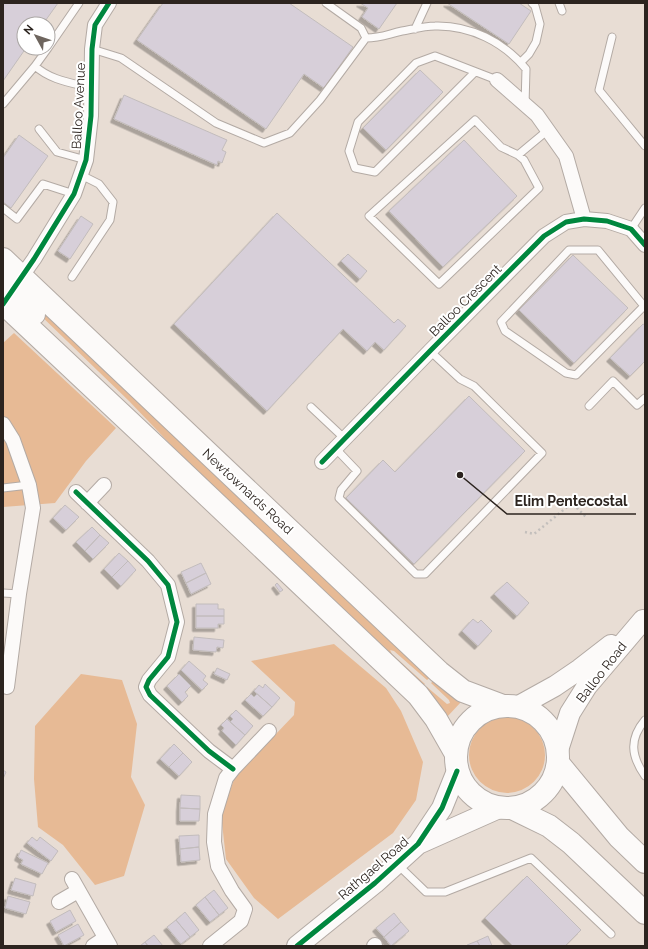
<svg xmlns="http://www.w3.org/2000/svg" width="648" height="949" font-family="Raleway,sans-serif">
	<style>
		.green { fill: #e7ba95 }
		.building { fill: #d7cfd9; stroke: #c2bcbc; filter: url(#shadow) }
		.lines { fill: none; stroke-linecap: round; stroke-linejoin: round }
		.lane-casing { stroke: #b3aaa4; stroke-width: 9 }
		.street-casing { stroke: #b3aaa4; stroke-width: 16 }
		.secondary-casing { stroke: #b3aaa4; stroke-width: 22 }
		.highway-casing { stroke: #b3aaa4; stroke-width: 24 }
		.path { stroke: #c3bfbc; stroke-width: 2.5; stroke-dasharray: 2 3; stroke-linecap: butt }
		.lane { stroke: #fcfaf9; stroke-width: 7 }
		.street { stroke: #fcfaf9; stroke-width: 14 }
		.secondary { stroke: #fcfaf9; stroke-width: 20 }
		.highway { stroke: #fcfaf9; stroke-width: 22 }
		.cycleway-casing { stroke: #fff; stroke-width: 8 }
		.cycleway { stroke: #00873e; stroke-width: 5 }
		.labels { text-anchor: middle; stroke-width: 4; stroke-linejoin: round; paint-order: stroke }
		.street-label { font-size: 13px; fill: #2c241f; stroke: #fff }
		.leader { fill: none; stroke: #2c241f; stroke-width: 1.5 }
		.callout-dot { fill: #2c241f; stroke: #fff; stroke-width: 1.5 }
		.callout-label { font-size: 14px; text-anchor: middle; font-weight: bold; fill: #2c241f; stroke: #fff; stroke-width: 4; stroke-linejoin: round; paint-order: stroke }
	</style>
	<defs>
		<filter id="shadow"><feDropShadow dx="-3.5" dy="3.5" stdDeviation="0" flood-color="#0004"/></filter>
	</defs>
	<rect width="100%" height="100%" fill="#e8ddd4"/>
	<path class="green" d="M29 298 431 677 427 680 394 651 390 650 392 654 425 684 422 687 175 449 129 401 36 311Z
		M14 333 116 428 86 461 55 503 3 507V343Z
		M334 644 386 688 401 711 423 762 416 800 393 833 278 919 254 898 226 859 221 814 235 777 294 715 295 702 251 661Z
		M81 674 122 680 137 724 131 777 145 805 124 876 95 885 63 845 38 827 34 779 35 726Z
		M434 680 461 702 447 717 440 706 425 689 427 687 447 704 450 703 449 700 431 683Z
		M469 755a38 38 0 1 1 76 0a38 38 0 1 1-76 0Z"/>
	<path class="building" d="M3 3H58L43 24H24V48H26L3 81Z
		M163 3H289L353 47 324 88 304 74 266 129 137 40Z
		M360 3H397L379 29 362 17 368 8Z
		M447 3H519L531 11 509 44Z
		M420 70 443 92 386 150 363 128Z
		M124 95 227 140 222 150 226 152 222 163 218 161 217 165 114 119Z
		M19 135 48 156 11 208 3 202V158Z
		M464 140 517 196 443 267 389 211Z
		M277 213 394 323 398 319 406 326 384 350 375 342 367 351 343 329 267 411 174 324Z
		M81 216 93 224 70 259 58 251Z
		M348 254 367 271 360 279 341 261Z
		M573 255 628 308 574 363 519 310Z
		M643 324 645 325V361L630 376 610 358Z
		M469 396 525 451 414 564 346 498 383 460 395 472Z
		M65 505 79 517 66 530 53 518Z
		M92 527 100 535 85 551 76 542Z
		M100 535 109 543 93 559 85 551Z
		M119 553 128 561 112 577 104 569Z
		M128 561 136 570 121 586 112 577Z
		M201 563 206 573 186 583 181 572Z
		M206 573 211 584 191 594 186 583Z
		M507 582 529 603 517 616 494 594Z
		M277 583 283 590 280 592 275 585Z
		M196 604H218V609H224V616H196Z
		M196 616H224V624H218V628H196Z
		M473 619 478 623 481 620 492 631 478 646 462 631Z
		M194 637 224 640 223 648 217 647 216 652 193 650Z
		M189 661 206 676 203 680 208 684 202 690 181 670Z
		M217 668 230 674 227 680 214 674Z
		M179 674 191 686 185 692 188 696 182 702 167 686Z
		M265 684 280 698 272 707 254 691 259 685 263 688Z
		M251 694 254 697 257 694 272 707 263 716 245 700Z
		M236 710 253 726 245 735 230 722 233 719 230 716Z
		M227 719 245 735 236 745 222 731 224 728 221 725Z
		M174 744 183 753 169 767 160 759Z
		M183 753 192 762 179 776 169 767Z
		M3 770 6 772 3 779Z
		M181 795 200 796V809L180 808Z
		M180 808 200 809 199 821H180Z
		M199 835V847L180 849 179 836Z
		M32 837 37 841 40 837 58 851 51 861 27 843Z
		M199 847 200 860 181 862 180 849Z
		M21 850 48 863 42 874 21 864 23 860 18 857Z
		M527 876 581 930 565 946H513L485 918Z
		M15 878 36 884 33 896 11 890Z
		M214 890 228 908 219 915 205 897Z
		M8 896 30 902 26 914 5 908Z
		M205 897 219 915 210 922 196 905Z
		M70 910 76 921 56 932 50 921Z
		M185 912 199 930 190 937 176 920Z
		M394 913 401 922 384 937 376 928Z
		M176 920 190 937 181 944 167 927Z
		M401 922 409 931 391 946 384 937Z
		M78 924 84 935 64 946 58 935Z
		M154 935 163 946H148L145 942Z
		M488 936 492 946H480L477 941Z
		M477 941 480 946H467V945Z
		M145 942 148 946H140Z"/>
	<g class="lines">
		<g class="lane-casing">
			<path id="lane" d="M559 3 562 11
				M415 29 427 3
				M612 37 599 90 645 146
				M366 38C381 38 388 34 402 31 413 29 425 26 435 26 470 25 504 42 526 69L525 105
				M48 48 35 66C50 80 72 83 91 88
				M48 48 79 3
				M92 49 121 58 216 123 264 143 290 133 320 100 366 38 361 28 326 3
				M521 62 529 54 536 42 540 24 535 6 532 3
				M475 72 375 172 355 168 349 151 358 122 416 63 435 56 497 80
				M3 104 35 66
				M475 120 501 147 518 155 524 160 539 188 439 284 369 216Z
				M39 129 57 152 86 160
				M518 155 548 130
				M3 208 17 219 43 184 74 194
				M631 229 645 208
				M72 277 110 220 113 202 99 184 81 175
				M644 306 598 250H569L501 322 505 331 566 373 576 375 645 305
				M589 406 613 381 637 405 645 398
				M311 407 345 439
				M336 449 357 471 341 490 339 498 416 574H425L542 453 474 386 460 379 430 351
				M3 488 29 485
				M3 593 19 594
				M645 720C629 739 631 756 645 776
				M397 864 426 892H445L531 858 611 934"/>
		</g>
		<g class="street-casing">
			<path id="street" d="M497 80 537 115 566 156 584 219
				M17 283 34 259 74 194 86 160 91 116 92 49 95 25 109 3
				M3 424 13 440 29 485 33 508 19 594 7 687
				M322 462 430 351 544 236 566 222 584 219 607 221 631 229 645 245
				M76 492 148 561 168 585 177 622 168 657 149 680 146 687 150 695 209 751 233 769
				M87 503 104 485
				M72 879 110 946
				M59 902 78 891
				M93 946 105 938
				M210 946 241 921 245 909 232 891 218 866 214 842 215 814 226 778 233 769 269 731
				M374 946 375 945"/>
		</g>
		<g class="secondary-casing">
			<path id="secondary" d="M517 707 555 686 580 669 611 645
				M558 750 570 713 587 686 643 620
				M418 844 499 808
				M297 946 375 883 418 844 442 808 457 771"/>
		</g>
		<g class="highway-casing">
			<path id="highway" d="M3 259 439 672 463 691 503 706
				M3 277 12 290 34 314
				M3 303 153 444 418 695 436 719 456 754
				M456 757a51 51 0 1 1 102 0a51 51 0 1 1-102 0Z
				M558 763 619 837 645 862
				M512 808 549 826 571 843 645 913"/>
		</g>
		<path class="path" d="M525 532 534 534 572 503 586 517"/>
		<use href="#lane" class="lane"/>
		<use href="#street" class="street"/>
		<use href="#secondary" class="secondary"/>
		<use href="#highway" class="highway"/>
		<g class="cycleway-casing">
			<path id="cycleway" d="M3 304 34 259 74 194 86 160 91 116 92 49 95 25 109 3
				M322 462 430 351 544 236 566 222 584 219 607 221 631 229 645 245
				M76 492 148 561 168 585 177 622 168 657 149 680 146 687 150 695 209 751 233 769
				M297 946 375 883 418 844 442 808 457 771"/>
		</g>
		<use href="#cycleway" class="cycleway"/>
	</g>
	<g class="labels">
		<g class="street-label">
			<text transform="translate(78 106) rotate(-87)" y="5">Balloo Avenue</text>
			<text transform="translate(465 300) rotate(-45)" y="5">Balloo Crescent</text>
			<text transform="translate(248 491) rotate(43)" y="5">Newtownards Road</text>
			<text transform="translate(601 672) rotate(-52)" y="5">Balloo Road</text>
			<text transform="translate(373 868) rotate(-41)" y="5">Rathgael Road</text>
		</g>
	</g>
	<path class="leader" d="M460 475L507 514H636"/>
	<circle class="callout-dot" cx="460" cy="475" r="4"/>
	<g class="callout-label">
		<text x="571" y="506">Elim Pentecostal</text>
	</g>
	<rect width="648" height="949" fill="none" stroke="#2c241f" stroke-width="8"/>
	<g transform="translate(36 36) rotate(310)"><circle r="19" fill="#ffffff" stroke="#aba7a5"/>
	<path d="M0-3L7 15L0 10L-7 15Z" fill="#6e655e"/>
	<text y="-6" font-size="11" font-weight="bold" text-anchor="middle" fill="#2c241f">N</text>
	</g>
</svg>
